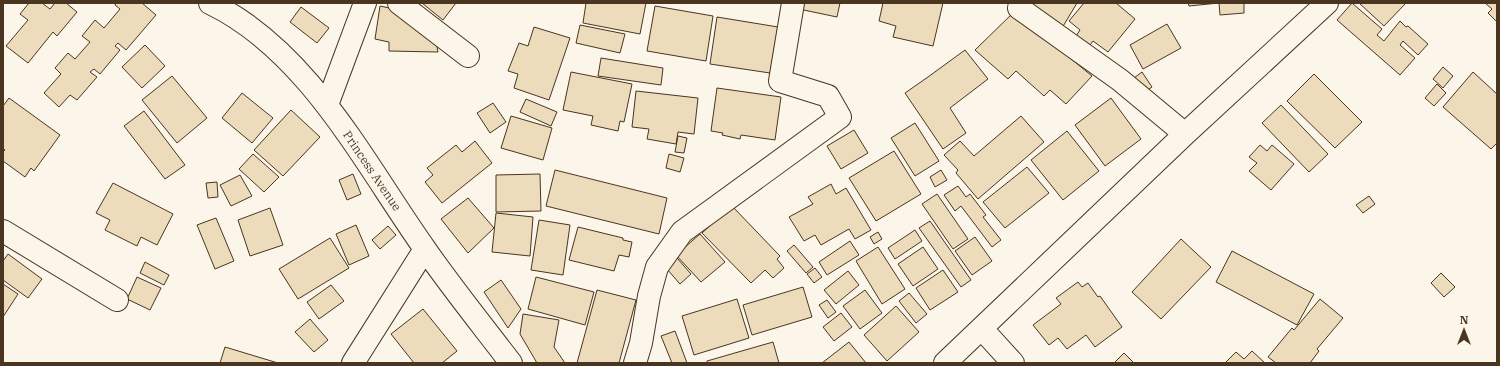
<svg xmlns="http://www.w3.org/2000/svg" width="1500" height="366" font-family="'IBM Plex Serif',serif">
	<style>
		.building { fill: #ecdcbc; stroke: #4a3520 }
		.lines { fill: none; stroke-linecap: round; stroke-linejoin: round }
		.street-casing { stroke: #4a3520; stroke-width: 24 }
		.street { stroke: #fbf6e9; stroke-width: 22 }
		.labels { text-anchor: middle; stroke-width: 3; stroke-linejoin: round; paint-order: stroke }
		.street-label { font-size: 12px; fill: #4a3520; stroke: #fbf6e9 }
	</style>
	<rect width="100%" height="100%" fill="#fbf6e9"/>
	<path class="building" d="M29 3H42L50 9 55 3H66L77 12 57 36 53 32 28 63 6 46 28 20 20 14Z
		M116 3H142L156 15 126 50 118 43 115 46 120 50 100 74 94 69 90 72 97 77 77 100 70 95 59 107 44 93 61 74 55 68 68 53 75 59 90 42 82 36 95 20 104 28 120 9 115 5Z
		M422 3H456L443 20Z
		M586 3H646L640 34 583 23Z
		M800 3H840L837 17 799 9Z
		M883 3H943L933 46 893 37 896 26 879 21Z
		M1030 3H1077L1062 28Z
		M1084 3H1116L1135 19 1108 52 1093 41 1090 45 1076 36 1080 30 1069 21Z
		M1188 3H1244V13L1220 15 1219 3 1189 6Z
		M1352 3 1382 29 1377 35 1384 41 1400 21 1406 27 1408 26 1428 44 1418 55 1403 41 1400 45 1415 58 1400 75 1337 20Z
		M1359 3H1406L1384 26Z
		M1485 3H1497V22L1488 13 1492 9Z
		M380 6 394 9 436 41 438 52 389 51V42L375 39Z
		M655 6 713 16 706 61 647 51Z
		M301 7 329 28 317 43 290 22Z
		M1014 12 1092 76 1066 104 1050 90 1044 96 1016 71 1008 79 975 50Z
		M717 17 778 27 770 73 710 64Z
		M1167 24 1181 48 1143 69 1130 45Z
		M580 25 625 34 620 53 576 43Z
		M534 27 570 38 549 100 514 88 518 74 508 71 519 43 528 46Z
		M145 45 165 66 142 88 122 67Z
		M965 50 988 79 950 108 966 133 943 149 905 93 928 77Z
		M601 58 663 68 661 85 598 76Z
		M1443 67 1453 76 1443 88 1433 79Z
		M571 72 632 84 624 122 620 121 618 131 591 125 593 116 563 110Z
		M1142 72 1152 87 1145 92 1134 78Z
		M1473 72 1497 94V143L1491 149 1443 107Z
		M1314 74 1362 122 1335 148 1287 101Z
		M172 76 207 118 177 143 142 100Z
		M1437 84 1446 93 1434 106 1425 98Z
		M717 88 781 97 775 140 741 135 740 139 722 135 723 133 711 131Z
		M636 91 698 98 694 134 678 132 676 144 647 139 649 129 632 127Z
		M242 93 273 118 252 143 222 118Z
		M9 98 60 135 34 171 31 168 25 177 3 161V152L5 150 3 149V106Z
		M1111 98 1141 139 1105 166 1075 125Z
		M526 99 557 112 551 126 520 112Z
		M493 103 506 122 490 133 477 113Z
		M1281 105 1328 154 1309 172 1262 123Z
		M291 110 320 137 283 176 254 150Z
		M144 111 185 165 165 179 124 126Z
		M511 116 552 128 543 160 501 148Z
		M1021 116 1044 142 978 199 956 173 958 170 944 155 960 141 974 156Z
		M915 123 939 161 915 176 891 138Z
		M854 130 868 153 841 169 827 146Z
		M1067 131 1099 171 1063 200 1031 160Z
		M678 136 687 138 684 153 675 152Z
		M475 141 492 163 442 203 425 182 433 175 427 168 456 145 462 152Z
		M1260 145 1267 151 1272 145 1294 164 1271 190 1249 171 1257 163 1249 157Z
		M894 151 921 194 876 221 849 178Z
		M253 154 279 177 264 192 239 169Z
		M669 154 684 158 680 172 666 168Z
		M1027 167 1049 193 1005 228 983 202Z
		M555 170 667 198 659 234 546 206Z
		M941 170 947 180 935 187 930 177Z
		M353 174 361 194 347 200 339 180Z
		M540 174 541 211 496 212V175Z
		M240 175 252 196 231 206 220 185Z
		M217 182 218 197 208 198 206 183Z
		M113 183 173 214 157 245 141 237 137 246 105 230 110 220 96 213Z
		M831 184 836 194 846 188 871 230 855 239 849 229 821 245 815 235 804 241 789 217 813 204 808 197Z
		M958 186 966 197 970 194 986 215 983 217 1001 240 992 247 961 206 955 211 944 195Z
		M937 194 968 239 953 249 922 204Z
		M1369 196 1375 204 1363 213 1356 205Z
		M468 198 494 228 468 253 441 219Z
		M732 206 780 256 777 259 784 268 773 278 765 270 751 283 702 233Z
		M270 208 283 245 250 256 238 220Z
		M496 213 533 217 530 256 492 252Z
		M216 218 234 261 215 269 197 225Z
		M539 220 570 225 563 275 531 270Z
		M930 221 971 280 961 287 919 228Z
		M356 225 369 256 349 265 336 234Z
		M388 226 396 235 380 249 372 240Z
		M578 227 623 238V240L632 242 629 257 619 255 614 271 569 260Z
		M915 230 922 241 895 259 888 248Z
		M878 232 882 239 874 244 870 237Z
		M700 234 725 262 701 282 676 255Z
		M975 237 992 261 972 275 955 251Z
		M330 238 349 268 298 299 279 269Z
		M1181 239 1211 267 1161 319 1132 292Z
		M850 241 859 255 827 275 819 262Z
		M794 245 813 267 806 273 787 251Z
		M878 247 905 289 882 304 856 261Z
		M923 247 938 269 913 286 898 264Z
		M1232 251 1314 294 1297 325 1216 282Z
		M8 254 42 279 28 298 3 280V261Z
		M677 258 691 274 680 284 666 268Z
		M145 262 169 275 164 285 140 273Z
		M815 268 822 277 814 283 807 274Z
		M943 270 958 292 930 310 916 288Z
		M848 271 859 285 836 304 824 290Z
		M1441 273 1455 287 1444 297 1431 283Z
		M137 277 161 288 150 310 127 299Z
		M536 277 594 292 585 325 528 309Z
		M501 280 521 309 508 328 484 292Z
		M1078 282 1082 287 1088 283 1098 297 1100 296 1122 327 1095 347 1086 335 1067 349 1058 338 1049 345 1033 325 1061 304 1056 298Z
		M3 284 18 294 3 317Z
		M331 285 344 301 319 319 307 302Z
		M803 287 812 317 752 335 743 305Z
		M597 290 636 300 619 363H577Z
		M865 290 882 313 860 329 843 306Z
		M909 293 927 314 916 323 899 301Z
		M737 299 749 338 694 355 682 316Z
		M1320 299 1343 318 1317 349 1319 351 1310 363H1276L1268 357 1292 328 1294 330Z
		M827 300 836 312 828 318 819 305Z
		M896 306 919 332 887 361 864 335Z
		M423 309 457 351 442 363H414L391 334Z
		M841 313 852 327 834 341 823 327Z
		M523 314 559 320 554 347 565 363H537L520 334Z
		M310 319 328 340 314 352 295 332Z
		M675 331 687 363H672L661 336Z
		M773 342 779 363H707V361Z
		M849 342 866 363H822Z
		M225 347 278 363H220Z
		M1252 351 1265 363H1225L1236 352 1244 359Z
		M1124 353 1134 363H1114Z"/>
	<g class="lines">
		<g class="street-casing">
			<path id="street" d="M210 3C308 50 364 163 425 249 452 288 482 325 511 363
				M399 3 468 56
				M1019 8 1120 80 1185 134
				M327 105 365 3
				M3 231 117 300
				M982 329 1013 363
				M353 363 425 249
				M635 363 641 343 649 296 657 267 682 232 840 117 828 96 780 81 793 3
				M945 363 1185 134 1327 3"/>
		</g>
		<use href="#street" class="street"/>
	</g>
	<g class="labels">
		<g class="street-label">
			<text transform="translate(372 171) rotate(56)" y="4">Princess Avenue</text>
		</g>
	</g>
	<rect width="1500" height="366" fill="none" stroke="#4a3520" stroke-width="8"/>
	<g transform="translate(1464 330)" stroke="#fbf6e9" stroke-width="3" paint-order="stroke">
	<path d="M0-3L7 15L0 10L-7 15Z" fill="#4a3520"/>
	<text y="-6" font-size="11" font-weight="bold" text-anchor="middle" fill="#4a3520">N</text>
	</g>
</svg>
